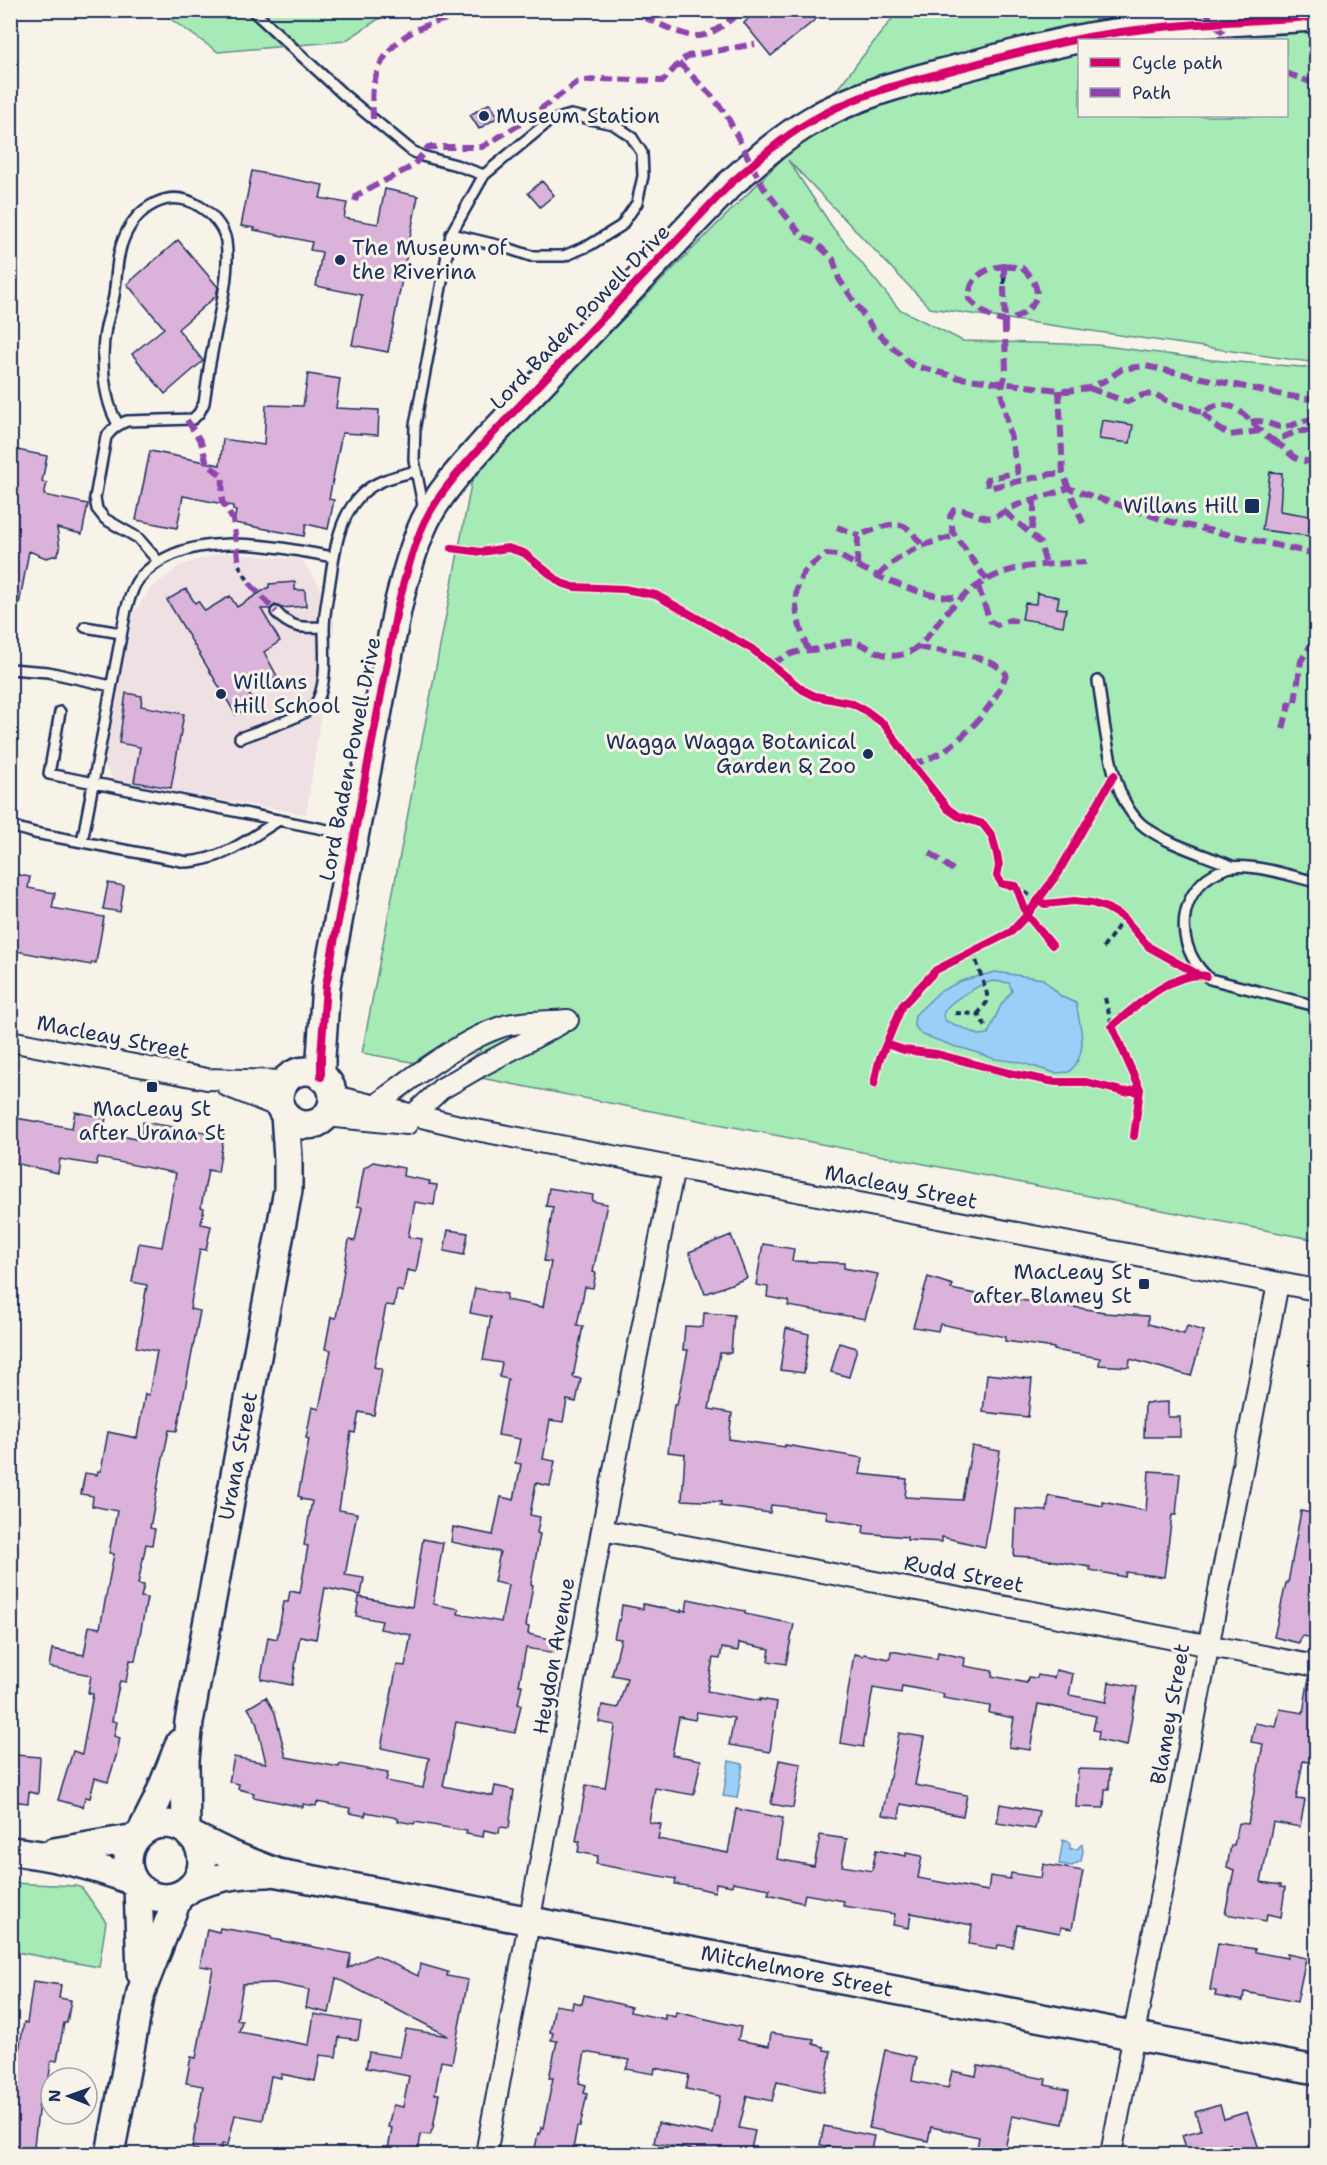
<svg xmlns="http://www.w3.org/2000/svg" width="1327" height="2165" font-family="'Shantell Sans',sans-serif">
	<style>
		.built { fill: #efe0e4 }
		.green { fill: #a6eab5; stroke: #608c8a; stroke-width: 1.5; fill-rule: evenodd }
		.water { fill: #9ad0f8; stroke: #6790ba; stroke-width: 1.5; fill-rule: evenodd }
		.building { fill: #dbb2d9; stroke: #1b2f5e; stroke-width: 1.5 }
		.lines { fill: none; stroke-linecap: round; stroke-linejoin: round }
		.lane-casing { stroke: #1b2f5e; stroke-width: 14 }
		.street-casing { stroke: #1b2f5e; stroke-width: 24 }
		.secondary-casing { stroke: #1b2f5e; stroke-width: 32 }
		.path { stroke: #1b2f5e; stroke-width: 4; stroke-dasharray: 6 4.5; stroke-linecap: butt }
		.lane { stroke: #f7f3e8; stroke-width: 9 }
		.street { stroke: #f7f3e8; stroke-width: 20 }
		.secondary { stroke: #f7f3e8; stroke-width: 27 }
		.quiet { stroke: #8e44ad; stroke-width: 6; stroke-dasharray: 12 6; stroke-linecap: butt }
		.cycleway-casing { stroke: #f7f3e8; stroke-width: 11 }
		.cycleway { stroke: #d6006c; stroke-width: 8 }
		.poi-dot { fill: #1b2f5e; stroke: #f7f3e8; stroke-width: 2 }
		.labels { text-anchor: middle; stroke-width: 6; stroke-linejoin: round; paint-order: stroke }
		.poi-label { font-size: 21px; fill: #1b2f5e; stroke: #f7f3e8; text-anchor: start }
		.street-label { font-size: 21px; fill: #1b2f5e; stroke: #f7f3e8 }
	</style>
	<rect width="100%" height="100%" fill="#f7f3e8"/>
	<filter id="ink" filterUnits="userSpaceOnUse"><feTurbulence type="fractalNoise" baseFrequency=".0167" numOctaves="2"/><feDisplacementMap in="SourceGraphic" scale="12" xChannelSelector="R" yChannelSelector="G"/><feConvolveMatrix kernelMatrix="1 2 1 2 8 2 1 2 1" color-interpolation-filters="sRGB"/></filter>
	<g filter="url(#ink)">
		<path class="built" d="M222 553 301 559 320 587 335 623 306 814 116 782 104 765 133 614 151 588 181 565Z"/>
		<path class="green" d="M159 11H391L345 41 218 52Z
			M898 11H1316V363L930 308 788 160 833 228 899 309 963 341 1097 345 1212 360 1316 368V1240L450 1072 480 1051 478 1039 433 1066 362 1053 474 469 785 156ZM1080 40H1286V116H1080Z
			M11 1883 76 1886 82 1888 106 1922 99 1967 11 1951Z"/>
		<path class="water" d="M995 972 1043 979 1062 997 1076 1003C1080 1027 1090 1053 1069 1072L1055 1073 1019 1062 995 1059 966 1049 956 1047 921 1034 914 1025 915 1015 939 992 961 981ZM994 981 1009 983 1012 991 1001 1005 988 1034 979 1035 946 1021C944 1017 942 1017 944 1012 948 1002 983 982 994 981Z
			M729 1761 743 1764 737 1798 723 1796Z
			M1063 1840 1070 1843V1849H1077L1082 1844 1083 1851 1081 1861 1072 1866 1059 1864Z"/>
		<path class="building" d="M743 10H827L771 56 744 23 749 18Z
			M490 103 498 117 479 129 470 115Z
			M252 171 323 185 320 198 347 203 344 218 378 224 385 189 418 196 388 352 352 345 362 295 316 286 322 252 310 250 312 242 254 230 255 228 241 226Z
			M542 181 554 195 540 207 528 193Z
			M178 240 218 287 216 296 178 329 203 361 165 394 132 354 164 328 127 284Z
			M308 374 340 379 336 408 379 410 378 435 342 433 329 499 334 500 328 529 306 524 304 536 234 523 236 511 233 510V506L183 496 177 528 136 520 150 451 220 465 223 439 264 445 266 405 303 406Z
			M1102 420 1133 425 1130 443 1099 439Z
			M17 450 47 456 42 482 47 483 44 495 88 504 82 534 57 528 60 549 57 555 46 558 29 551 19 605H10V456H15Z
			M1270 472 1282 473 1280 511 1311 516 1308 536 1262 530Z
			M295 582V590H305L306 606 281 608 275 605 270 609H261L280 641 264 652 277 676 248 693 255 703 236 715 167 600 186 589 195 603 198 601 205 611 230 596 237 607 269 587V584Z
			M1037 593 1059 597 1057 608 1066 609 1063 626 1022 619 1025 603 1036 604Z
			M126 693 142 696 141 706 184 714 171 788 134 782 140 747 119 743Z
			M14 874 30 877 28 888 55 893 52 908 104 917 96 963 92 962 91 965 10 950V890Z
			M108 883 124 886 120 912 103 909Z
			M75 1112 106 1118 103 1132 140 1140 143 1122 224 1135 218 1172 208 1170 201 1207 204 1208 201 1224 211 1226 206 1250 200 1249 190 1309 200 1311 177 1431 169 1430 161 1468 150 1528 155 1529 152 1545 146 1544 138 1584 144 1585 141 1597 147 1598 135 1661 130 1660 126 1682 120 1681 116 1699 112 1721 117 1722 114 1736 120 1738 117 1753 108 1782 95 1778 90 1798 85 1797 83 1807 58 1800 73 1751 82 1754 93 1694 88 1693 91 1675 49 1667 52 1649 84 1655 89 1626 100 1628 114 1554 109 1553 117 1511 92 1506 93 1496 81 1494 85 1473 97 1475 98 1471H101L108 1432 137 1438 145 1394 149 1395 157 1351 136 1347 147 1285 132 1282 139 1243 162 1247 176 1173 98 1158 96 1165 60 1159 58 1173 10 1162V1117L72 1128Z
			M373 1162 404 1168 403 1176 430 1181 429 1184 437 1185 434 1205 415 1202 408 1237 422 1239 416 1272 407 1270 403 1292 397 1290 394 1306 386 1305 374 1367 382 1369 374 1415 359 1412 355 1433 351 1432 339 1510 357 1513 345 1575 364 1578 361 1595 325 1588 316 1639 300 1636 292 1685 261 1679 268 1637 277 1639 284 1602H288L290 1591 300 1593 308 1546 304 1545 312 1501 301 1499V1497L298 1496 309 1439 306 1438 312 1407 319 1409 331 1350 325 1349 331 1317 336 1318 349 1240 355 1241 362 1207 357 1206 364 1168Z
			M549 1188 593 1195 592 1201 607 1204 593 1272 596 1273 593 1288 585 1287 577 1325 583 1326 573 1377 581 1379 576 1402 567 1400 563 1422 550 1420 543 1459 555 1461 550 1486 536 1483 530 1515 540 1517 537 1533 540 1534 531 1584 533 1585 526 1626 529 1627 528 1634 559 1641 556 1653 526 1648 519 1685H522L518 1704 521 1705 515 1733 456 1722 443 1786 493 1796 495 1786 514 1790 509 1828 500 1827 499 1833 484 1830 483 1837 466 1834 467 1831 415 1822 414 1824 398 1821V1818L366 1812 365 1816 349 1813 350 1808 317 1802 316 1806 303 1804V1807L253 1797 254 1793 238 1789 239 1784 229 1782 234 1757 266 1763 256 1721 248 1708 266 1697 275 1713 286 1757 339 1767 340 1764 388 1773 386 1781 423 1788 429 1758 381 1748 397 1665 405 1666 411 1635 380 1629 382 1621 356 1616 359 1597 412 1607 423 1539 443 1543 433 1604 459 1609 458 1614 501 1622 508 1585 494 1582 500 1552 451 1542 453 1527 493 1535 501 1497 514 1500 521 1464 515 1463 520 1439 498 1435 508 1379 499 1377 502 1363 483 1360 491 1317 470 1313 475 1288 507 1294 506 1300 543 1307 551 1262 544 1261 553 1207 546 1206Z
			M448 1230 468 1233 464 1255 444 1251Z
			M731 1235 747 1278 705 1294 689 1252Z
			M763 1244 794 1249 792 1261 844 1263V1268L878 1274 865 1319 788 1306 789 1301 767 1297 768 1287 756 1285Z
			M928 1277 953 1285 951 1289 1011 1301V1299L1061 1305 1104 1312V1313L1148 1316V1324L1184 1334 1187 1326 1204 1331 1191 1376 1130 1359 1129 1367 1099 1365 1100 1358 1054 1350V1348L1005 1341V1337L940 1324 938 1331 913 1327Z
			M704 1313 734 1315 731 1353H720L709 1409 732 1413 729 1439 785 1447V1445L863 1458 860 1474 907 1479 905 1497 962 1500 972 1446 1000 1451 985 1547 942 1537V1542L907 1540V1537L863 1533 864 1525 826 1519 827 1511 771 1505 770 1513 720 1506 721 1502 682 1500 685 1454 668 1452 674 1405H677L688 1350H683L685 1326 703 1327Z
			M786 1328 809 1334 804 1373 780 1370Z
			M839 1343 857 1348 849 1377 831 1372Z
			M987 1374 1032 1379 1028 1417 983 1412Z
			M1168 1402V1417H1180V1437H1144L1145 1403Z
			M1149 1471 1180 1473 1176 1515H1172L1164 1577 1126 1572 1125 1577 1090 1570V1567L1031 1557 1014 1556 1016 1509 1047 1511 1049 1496 1103 1506V1502L1146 1511Z
			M1301 1511 1317 1514V1638L1301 1636 1299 1643 1274 1637 1286 1583H1288Z
			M688 1599 745 1611V1614L794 1624 786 1664 768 1661 770 1649 739 1643 738 1651 722 1648 720 1659 713 1658 707 1691 760 1701V1699L777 1702 770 1752 729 1745 734 1718 697 1712 695 1720 679 1717 672 1755 701 1760 694 1795 655 1788 649 1822 661 1824 658 1839 728 1853 736 1809 783 1818 777 1859 814 1866 820 1835 847 1839 842 1866 872 1871 876 1850 906 1856V1853L922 1856 918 1878 988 1891 990 1876 1010 1879 1011 1873 1041 1878 1043 1864 1083 1871 1072 1929 1061 1927 1060 1933 1017 1925 1013 1947 998 1945 997 1949 969 1944 972 1925 911 1913 909 1928 893 1925 895 1914 843 1906 844 1901 805 1894 803 1903 768 1894 770 1889 733 1882 732 1886 716 1883 715 1892 698 1888 675 1884 676 1879 596 1864 598 1856 578 1852 580 1841H576L586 1785 605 1788 615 1727V1725L599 1722 602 1705 618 1708 627 1678 612 1675 621 1639 614 1638 618 1620 620 1621 622 1605 643 1609V1604L681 1612V1610L686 1611Z
			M891 1651 937 1659 938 1652 965 1658 964 1666 993 1671 992 1676 1027 1683 1028 1677 1037 1678 1038 1675 1054 1678 1056 1670 1073 1674 1069 1695 1106 1702 1109 1682 1137 1687 1127 1746 1098 1740 1099 1731 1093 1730 1096 1716 1038 1704 1030 1750 1009 1747 1014 1718 989 1713 990 1706 943 1698 944 1694 902 1686 901 1693 873 1688 863 1747 840 1743 854 1654 863 1656 864 1654 890 1659Z
			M1308 1683 1317 1684V1764L1303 1761 1296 1799 1305 1800 1300 1827 1273 1822 1261 1882 1281 1885 1280 1887 1285 1888 1281 1917 1267 1914 1266 1921 1225 1914 1234 1870 1227 1867 1231 1845H1234L1239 1823 1248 1824 1263 1744 1251 1742 1255 1723 1276 1727 1280 1709 1303 1713Z
			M899 1733 924 1737 915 1785 967 1795 963 1816 901 1804 899 1818 882 1815Z
			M15 1755 40 1757 38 1794 29 1792 28 1803 10 1801V1766H14Z
			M779 1760 801 1764 793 1808 771 1804Z
			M1078 1769 1110 1770 1109 1789H1105L1104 1808 1076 1807Z
			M1000 1804 1039 1811 1035 1829 997 1823Z
			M220 1928 258 1934 271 1937 272 1939 351 1954 348 1968 375 1955 418 1976 420 1964 448 1972 447 1976 468 1980 452 2063 441 2061 435 2094H439L433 2128 430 2135 421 2134 418 2154H387L392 2128 388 2127 393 2105 403 2107 409 2076 366 2068 369 2052 400 2057 406 2029 448 2036 336 1978 329 2013 306 2008 309 1990 275 1983 243 1984 237 2020 242 2021 239 2032 309 2045 314 2014 361 2022 358 2040 339 2037 336 2057 320 2055 315 2081 281 2074V2078L271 2076 263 2120 235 2115 228 2145 222 2144 220 2154H197L198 2150 192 2149 203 2086 186 2083 191 2057 196 2058 213 1968 200 1966 207 1929 219 1932Z
			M1218 1943 1255 1949V1952L1287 1958V1954L1306 1958 1297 2002 1244 1992 1243 2001 1215 1996 1216 1991 1210 1990Z
			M33 1981 61 1985 59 1998 71 2000 67 2023H64L57 2061 51 2060 46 2104 39 2103 33 2154H10L12 2067 16 2068 24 2022 27 2023Z
			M584 1995 631 2007 630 2012 665 2019V2014L675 2017 676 2012 741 2027 738 2040 769 2046 771 2033 814 2039 813 2044 824 2047V2050L831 2051 824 2092 777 2082 772 2101 747 2096 739 2128 755 2131 750 2154H717L654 2143 658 2123 713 2134 720 2096 686 2089 689 2075 655 2068 654 2074 626 2069 630 2060 585 2052 579 2083 586 2085 584 2093 587 2094 580 2127H577L572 2154H534L538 2133 540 2134 541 2127 543 2128 553 2078H549L557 2041 551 2040 553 2033 550 2032 555 2005 572 2008 573 2002 582 2004Z
			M885 2050 916 2057 912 2081 948 2088 952 2071 976 2076 978 2066 1046 2079 1045 2085 1069 2090 1063 2124 1023 2116 1022 2118 1012 2116 1004 2154H976L979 2137 931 2127 928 2141 869 2128Z
			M1220 2105 1224 2119 1247 2112 1259 2149 1233 2154 1230 2144 1195 2154H1188L1182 2135 1201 2130 1195 2112Z
			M824 2126 874 2136 870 2154 820 2145Z"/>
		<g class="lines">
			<g class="lane-casing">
				<path id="lane" d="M252 10 344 95 412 151 422 156 456 165 484 175
					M118 424C103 400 100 356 106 327 108 317 112 307 114 296 117 277 116 256 124 238 137 207 169 187 199 206 211 213 224 227 226 241 230 271 222 302 216 331 211 355 207 379 204 403L199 413 193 419 127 421C118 424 112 429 106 437L95 498 97 509 105 519 138 538 158 561
					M424 510 414 460 415 425 451 234 484 175 548 122 571 115 613 124 631 136 642 153 643 176 637 203 621 226 590 245 564 256H531L501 246 451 234
					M276 612C291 629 303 628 324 627
					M85 627 121 633
					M10 669 48 672 111 686
					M1098 681C1105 723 1109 801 1145 827 1169 845 1206 855 1234 867
					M60 712 49 774 353 835
					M240 738C254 732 307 716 315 705 328 685 324 652 324 629 324 615 327 601 329 588 334 556 337 518 362 494 376 480 397 476 416 471
					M10 826 35 833 187 862C225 859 247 840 279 820
					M82 842 126 610C129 601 132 588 138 580 183 526 273 546 333 557
					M1316 882C1291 876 1256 864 1231 867 1221 869 1213 874 1206 879 1174 906 1179 953 1210 979L1316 1006"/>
			</g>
			<g class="street-casing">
				<path id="street" d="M10 1041 207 1079 285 1081
					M227 1086 282 1108
					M334 1096 476 1130 1316 1290
					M375 1106C408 1080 464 1038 504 1026 522 1021 548 1022 568 1020
					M413 1115 441 1089 479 1067 560 1024
					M326 1116 407 1124
					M602 1530 1316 1666
					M486 2154 602 1530 674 1168
					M1111 2154 1278 1283"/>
			</g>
			<g class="secondary-casing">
				<path id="secondary" d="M279 1098a27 27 0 1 1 54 0a27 27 0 1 1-54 0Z
					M321 1077V1057L326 985 397 610C404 580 412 549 425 521 440 491 465 465 487 440L729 185C756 161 780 139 811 121 856 94 907 82 957 69 1002 57 1048 44 1094 36 1168 24 1242 21 1316 17
					M128 1861a37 37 0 1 1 74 0a37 37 0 1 1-74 0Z
					M186 1831 185 1760 189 1722 288 1190V1158L285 1114
					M141 1833 157 1801 180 1743
					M190 1835 229 1854 278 1873 1316 2070
					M10 1851C52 1855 94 1866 133 1881
					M54 1852 136 1838
					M138 1886 141 1973
					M190 1888C215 1877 240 1873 268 1873
					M110 2154 141 1992 179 1895"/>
			</g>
			<path class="path" d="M1004 278V286
				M239 565 250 584
				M1016 886 1038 901
				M1103 948 1124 918
				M973 951 987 994V1002L978 1014
				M1105 998 1112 1026
				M955 1013 978 1014 986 1027"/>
			<use href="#lane" class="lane"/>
			<use href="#street" class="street"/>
			<use href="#secondary" class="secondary"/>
			<path class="quiet" d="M628 10C646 17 681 37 698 36 712 36 732 19 742 10
				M1205 10 1212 22 1231 40
				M679 63 712 96 726 114 763 187 802 236 815 242 833 259 839 279 873 329 912 365 960 378 1067 391 1089 388 1106 380 1122 369 1145 366 1283 395 1316 400
				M1286 73 1316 84
				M373 119C373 108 371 94 374 83 389 20 455 16 509 10
				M355 201 357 195 413 166 428 147H482L517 126 578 82 601 79 663 81 682 60 688 56 755 44
				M1004 266 1022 268C1039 283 1044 299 1022 314 1017 317 1011 321 1005 321 992 321 978 308 969 299 969 278 984 268 1004 266Z
				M1004 266V278
				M1004 286 1006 372 1001 392 1018 472 987 479 988 488 1051 474H1063
				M1089 388 1127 402 1143 395 1154 394 1174 404 1192 408 1203 413C1237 388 1249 428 1274 441L1298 431H1316
				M1059 390 1063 474 1083 523
				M1203 413 1218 428 1230 435 1259 431
				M187 420 201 442 207 464 223 476 222 501 233 520 239 565
				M1251 422C1266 418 1272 428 1284 427 1296 426 1304 417 1316 421
				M1274 441C1293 452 1290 463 1316 461
				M1034 500V513L1031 534 1040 543 1046 565
				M1005 512 1031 534
				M837 527 860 536
				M857 566 858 537C865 532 871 531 879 528 904 519 908 527 922 545
				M878 576C901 552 924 543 956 536
				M987 580 953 532 950 516 954 510C967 508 978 518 990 518 998 517 1004 511 1011 508 1029 499 1050 496 1068 488L1167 521 1316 554
				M250 584 276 612
				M978 586 990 621 997 625 1010 620 1020 622
				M808 650C799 627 788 595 804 573 810 565 819 560 826 554L838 555C877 577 917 597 962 598
				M772 663C780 660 788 654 797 652 806 650 815 650 824 648 831 646 839 643 846 642 866 639 879 664 907 653 923 647 934 627 945 614 992 564 1022 566 1086 562
				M1295 702 1301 661 1315 638
				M1283 729 1290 701
				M913 765C924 760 938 756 948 748 971 731 997 702 1006 674 989 653 942 652 916 647
				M930 853 953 870"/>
			<g class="cycleway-casing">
				<path id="cycleway" d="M452 548 481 552 508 548 524 553 561 583 574 587 624 589 656 595 752 649 803 690 815 696 851 703 865 710 884 724 913 765 948 809 958 816 983 824 992 836 997 854 999 866 997 876 1002 884 1016 886 1027 915 1052 945
					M1038 901 1045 904 1074 901 1092 903 1107 908 1124 918 1149 947 1197 974
					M886 1044 904 1050 937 1054 1009 1073 1055 1082H1085L1125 1092 1140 1089
					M321 1077V1057L326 985 397 610C404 580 412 549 425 521 440 491 465 465 487 440L729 185C756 161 780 139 811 121 856 94 907 82 957 69 1002 57 1048 44 1094 36 1168 24 1242 21 1316 17
					M874 1084 879 1061 902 1006 936 970 1011 932 1027 915 1058 873 1114 775
					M1134 1136 1140 1089 1112 1026C1134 1008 1175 969 1206 976"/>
			</g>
			<use href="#cycleway" class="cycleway"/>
		</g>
	</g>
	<g class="poi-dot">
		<circle cx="484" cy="116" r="6"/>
		<circle cx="340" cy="260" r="6"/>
		<rect x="1244" y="498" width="16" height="16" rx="3"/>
		<circle cx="221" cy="694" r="6"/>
		<circle cx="868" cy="754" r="6"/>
		<rect x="146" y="1081" width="12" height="12" rx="3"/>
		<rect x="1138" y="1278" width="12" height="12" rx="3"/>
	</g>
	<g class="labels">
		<g class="poi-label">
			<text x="496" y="123">Museum Station</text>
			<text x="352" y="255">The Museum of<tspan x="352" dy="24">the Riverina</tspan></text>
			<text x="1238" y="513" text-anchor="end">Willans Hill</text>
			<text x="233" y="689">Willans<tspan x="233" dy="24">Hill School</tspan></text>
			<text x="856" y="749" text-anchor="end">Wagga Wagga Botanical<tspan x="856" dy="24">Garden &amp; Zoo</tspan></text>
			<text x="152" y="1116" text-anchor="middle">MacLeay St<tspan x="152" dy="24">after Urana St</tspan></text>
			<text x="1132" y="1279" text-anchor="end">MacLeay St<tspan x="1132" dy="24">after Blamey St</tspan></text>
		</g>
		<g class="street-label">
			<text transform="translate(580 317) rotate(-46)" y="7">Lord Baden Powell Drive</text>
			<text transform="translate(350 759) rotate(-79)" y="7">Lord Baden Powell Drive</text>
			<text transform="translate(113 1037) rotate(11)" y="7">Macleay Street</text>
			<text transform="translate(901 1187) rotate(11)" y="7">Macleay Street</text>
			<text transform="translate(238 1456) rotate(-79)" y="7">Urana Street</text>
			<text transform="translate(964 1574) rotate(11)" y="7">Rudd Street</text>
			<text transform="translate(554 1656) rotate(-80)" y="7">Heydon Avenue</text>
			<text transform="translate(1170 1714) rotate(-80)" y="7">Blamey Street</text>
			<text transform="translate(797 1971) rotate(11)" y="7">Mitchelmore Street</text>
		</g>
	</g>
	<rect width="1327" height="2165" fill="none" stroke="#f7f3e8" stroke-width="36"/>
	<rect x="18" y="18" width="1291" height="2129" fill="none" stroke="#1b2f5e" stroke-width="2" filter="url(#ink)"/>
	<rect x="1078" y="39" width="210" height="78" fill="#f7f3e8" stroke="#9fa5b1" stroke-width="1.5"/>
	<rect x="1090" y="58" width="30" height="9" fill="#d6006c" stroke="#9fa5b1" stroke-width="1.5"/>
	<text x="1132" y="69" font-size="18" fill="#1b2f5e">Cycle path</text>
	<rect x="1090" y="88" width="30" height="9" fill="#8e44ad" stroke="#9fa5b1" stroke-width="1.5"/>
	<text x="1132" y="99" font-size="18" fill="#1b2f5e">Path</text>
	<g transform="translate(69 2096) rotate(271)"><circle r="28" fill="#f7f3e8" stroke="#9fa5b1" stroke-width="1.5"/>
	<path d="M0-4.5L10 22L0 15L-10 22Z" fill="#1b2f5e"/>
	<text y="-9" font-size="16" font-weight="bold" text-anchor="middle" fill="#1b2f5e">N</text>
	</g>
</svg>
